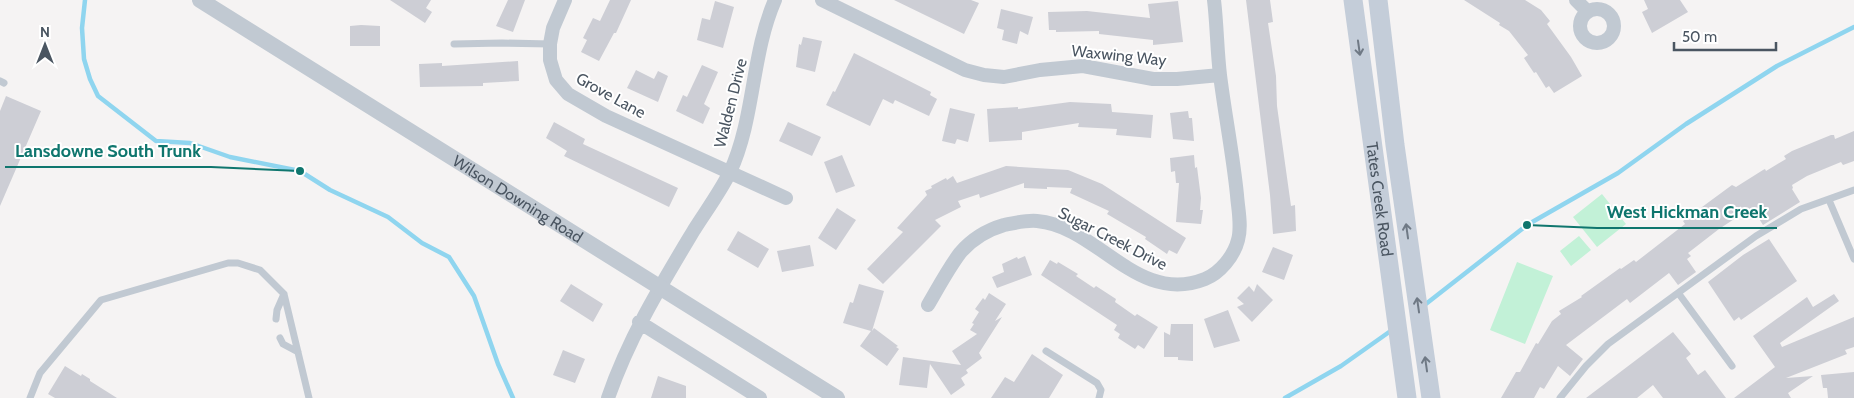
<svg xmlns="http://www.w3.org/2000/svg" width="1854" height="398" font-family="Cabin,sans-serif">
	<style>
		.park { fill: #c2f1d7 }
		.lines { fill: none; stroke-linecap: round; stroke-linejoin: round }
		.stream { stroke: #8fd5ef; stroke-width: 4.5 }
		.building { fill: #cdced5 }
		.service { stroke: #c1c9d2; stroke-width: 7 }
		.minor { stroke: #c1c9d2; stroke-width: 14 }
		.tertiary { stroke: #c1c9d2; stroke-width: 16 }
		.secondary { stroke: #c4cdd9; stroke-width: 19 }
		.oneway { stroke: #6f7985 }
		.labels { text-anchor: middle; stroke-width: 4; stroke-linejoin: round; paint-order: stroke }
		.street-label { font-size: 16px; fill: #4a5561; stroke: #fff }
		.leader { fill: none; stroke: #0f766e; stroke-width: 2 }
		.callout-dot { fill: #0f766e; stroke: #fff; stroke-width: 2 }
		.callout-label { font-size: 18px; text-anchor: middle; font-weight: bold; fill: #0f766e; stroke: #fff; stroke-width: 4; stroke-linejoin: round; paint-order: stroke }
	</style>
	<rect width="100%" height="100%" fill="#f5f3f3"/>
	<path class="park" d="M1602 194 1626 224 1597 247 1573 217Z
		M1579 236 1591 250 1571 266 1560 251Z
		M1517 262 1553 276 1525 344 1490 330Z"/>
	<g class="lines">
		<path class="stream" d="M85 0 82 28 84 59 90 79 98 96 156 141 190 143 230 157 300 171 330 190 388 217 422 243 449 257 474 296 498 364 513 398
			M1422 307 1527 225 1618 173 1686 124 1777 66 1854 27
			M1285 398 1341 366 1392 330"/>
	</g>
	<path class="building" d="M390 0H431L426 8 432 12 425 23Z
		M508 0H525L513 32 496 26Z
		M610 0H631L616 33H614L599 61 581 52 587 40 583 38 593 18 600 21Z
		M894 0H971L979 3 964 34Z
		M1246 0H1270L1273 22 1268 23 1276 76 1277 106 1291 206 1295 205 1296 231 1273 234 1270 195Z
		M1464 0H1525L1541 10 1550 21 1547 24 1571 57 1582 76 1554 93 1549 86 1546 88 1536 72 1534 73 1524 58 1528 55 1509 31 1499 25 1500 23Z
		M1644 0H1680L1688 12 1652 33 1642 12 1648 9Z
		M715 1 734 7 723 48 697 40 702 18 710 20Z
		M1178 1 1183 42 1153 45V40L1099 34V31L1056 32V30H1049L1048 12 1087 11 1150 18 1148 4Z
		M1001 9 1033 17 1028 35 1020 31 1017 44 1002 40 1004 30 997 28Z
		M361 25 380 26V46H350V26Z
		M803 37 822 41 815 72 796 67 799 44 801 45Z
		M854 53 931 92 930 95 937 99 929 116 895 100 893 104 883 99 870 126 826 105 833 91 835 92Z
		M518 61 519 81 483 83V86L420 87 419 64 442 63V66Z
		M702 65 718 72 704 104 710 108 703 124 676 111 683 95 687 97Z
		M636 70 654 79 658 71 668 76 658 102 627 88Z
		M6 96 41 111 0 206V111Z
		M1070 102 1111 104 1112 112 1153 115 1151 138 1116 135 1117 129 1078 127 1079 123 1022 132V140L989 142 987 109 1018 107V109Z
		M950 108 975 114 968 142 957 139 955 144 942 141Z
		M1188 111 1189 118H1192L1194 141 1173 139 1170 113Z
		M554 122 585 139 583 144 678 188 669 207 564 156 567 151 546 138Z
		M788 122 821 137 812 156 779 141Z
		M1854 131V161L1843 165 1841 162 1807 176 1792 185 1793 188 1792 189 1800 202 1763 225 1754 211 1750 213 1748 210 1719 229 1688 253 1691 256 1687 259 1696 272 1678 285 1669 273 1630 303 1627 299 1566 345 1583 359 1570 376 1558 366 1544 389 1540 387 1534 398H1501L1516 372H1520L1536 343 1538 344 1552 321 1561 314 1559 311 1582 297 1581 296 1620 268 1621 269 1634 260 1636 262 1685 224 1683 221 1732 185 1736 187 1763 170 1765 169 1766 171 1786 159 1784 156 1792 151 1831 135H1834L1835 139Z
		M842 155 855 186 836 193 824 162Z
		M1194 155 1195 168 1197 167 1201 198 1200 210H1203L1201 224 1176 222 1179 183H1176L1175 171 1171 172 1170 158Z
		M1006 166 1068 170 1102 184 1186 238 1177 254 1169 250 1167 254 1145 239 1146 237 1107 214 1109 211 1070 193 1072 188 1047 187V189L1024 188V183L980 198 979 194 958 201 961 207 935 220 941 226 883 284 867 269 903 232 897 228 927 195 925 191 932 188 931 186 946 178 947 180 953 176 957 183Z
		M837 208 856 220 836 250 818 238Z
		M738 231 769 249 758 268 727 250Z
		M1769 239 1797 281 1741 320 1739 317 1734 321 1708 282 1743 255Z
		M810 245 814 266 782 272 777 251Z
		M1273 247 1293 255 1284 280 1262 272Z
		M1025 256 1032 275 997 288 992 277 1004 272 1002 264 1017 257 1018 259Z
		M1050 260 1057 264 1058 262 1078 274 1076 276 1094 288 1096 286 1116 299 1115 302 1135 316 1137 314 1158 327 1144 349 1138 345 1135 349 1118 338 1120 334 1114 330 1117 325 1041 275Z
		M571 284 603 304 593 322 560 301Z
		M859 284 884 291 872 331 874 328 898 346 896 347 899 349 887 366 860 346 871 331 843 323 850 302 853 303Z
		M1257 284 1273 300 1252 322 1237 307 1244 304 1237 298 1249 286 1254 292Z
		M989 293 1006 304 995 321 1002 317 979 353 982 358 966 370 968 373 961 378 965 385 951 395 930 364 927 388 899 385 903 357 961 365 952 351 977 334 970 330 974 324 972 323 979 312 975 309 983 298 985 300Z
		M1834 294 1839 301 1780 343 1782 347 1854 317V347L1845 350 1847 354 1786 378 1813 376 1788 393 1791 398H1734L1775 367 1753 336 1807 297 1813 307Z
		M1228 310 1240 341 1214 348 1204 319Z
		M1171 324H1193V361L1178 360V357H1164V332L1170 335Z
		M1673 332 1691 354 1686 358 1698 375 1705 370 1726 398H1663L1653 385 1637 398H1586Z
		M563 350 585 359 575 383 553 375Z
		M1032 354 1063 375 1049 398H991L1005 377 1014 382Z
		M65 366 81 376 82 374 90 379V381L117 398H55L48 394Z
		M1854 372V398H1828L1827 388H1823L1821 375Z
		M658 376 686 386V398H651Z"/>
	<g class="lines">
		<path class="service" d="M454 44 502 43 550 44
			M0 81 4 83
			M1829 200 1854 259
			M1679 294 1732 366
			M276 319 277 310 284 294
			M280 338 283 344 298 352
			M1046 351 1097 383 1101 390 1099 398
			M30 398 40 373 101 300 228 263H238L260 270 284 294 309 398
			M1560 398 1586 366 1608 344 1756 236 1801 209 1854 190"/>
		<path class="minor" d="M565 0 553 28 550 44V60L556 80 568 94 606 116 786 198
			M822 0 965 70 984 75 1004 77 1040 70 1083 66 1153 79H1177L1220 75
			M1576 0 1587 11
			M1580 26a17 17 0 1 1 34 0a17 17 0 1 1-34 0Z
			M928 305C938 288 948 269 960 253 971 240 987 230 1004 225 1014 223 1026 220 1037 221 1098 226 1137 306 1205 279 1220 273 1234 256 1238 240 1242 226 1238 209 1237 195 1233 155 1225 115 1220 75 1217 50 1217 25 1214 0
			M639 322 760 398
			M608 398C629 337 661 285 694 230 706 211 720 192 730 172 755 118 751 55 775 0"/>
		<path class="tertiary" id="s1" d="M200 0 837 398"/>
		<g class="secondary">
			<path id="s2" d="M1353 0 1407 398"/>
			<path d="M1378 0 1395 145 1431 398"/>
		</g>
	</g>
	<defs><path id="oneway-shaft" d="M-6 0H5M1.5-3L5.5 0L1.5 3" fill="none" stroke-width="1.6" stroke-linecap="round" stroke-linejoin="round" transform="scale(1.25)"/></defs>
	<g class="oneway">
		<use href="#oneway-shaft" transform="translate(1359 48) rotate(82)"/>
		<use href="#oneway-shaft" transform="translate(1407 231) rotate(-98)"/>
		<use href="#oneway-shaft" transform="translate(1418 305) rotate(-98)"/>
		<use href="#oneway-shaft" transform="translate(1426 364) rotate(-98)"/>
	</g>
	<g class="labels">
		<g class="street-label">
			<text transform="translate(1119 55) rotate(6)" y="6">Waxwing Way</text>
			<text transform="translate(611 95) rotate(29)" y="6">Grove Lane</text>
			<text transform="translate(730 103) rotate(-76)" y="6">Walden Drive</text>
			<text dy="6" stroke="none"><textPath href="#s1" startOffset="375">Wilson Downing Road</textPath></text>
			<text dy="6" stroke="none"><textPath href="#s2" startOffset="201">Tates Creek Road</textPath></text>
			<text transform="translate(1113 238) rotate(27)" y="6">Sugar Creek Drive</text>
		</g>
	</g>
	<path class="leader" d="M300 171L211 167H5M1527 225L1597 228H1777"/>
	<g class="callout-dot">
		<circle cx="300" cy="171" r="5"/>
		<circle cx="1527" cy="225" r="5"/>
	</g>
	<g class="callout-label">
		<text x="108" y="157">Lansdowne South Trunk</text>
		<text x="1687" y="218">West Hickman Creek</text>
	</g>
	<g transform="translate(45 45)" stroke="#ffffff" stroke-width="4" paint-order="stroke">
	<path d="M0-4L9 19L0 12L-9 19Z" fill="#4a5561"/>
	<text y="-8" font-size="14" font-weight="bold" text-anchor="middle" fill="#4a5561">N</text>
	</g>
	<path d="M1674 42v8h102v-8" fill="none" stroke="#4a5561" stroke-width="2.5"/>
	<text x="1682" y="42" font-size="15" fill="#4a5561" stroke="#ffffff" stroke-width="4" paint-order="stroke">50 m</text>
</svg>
